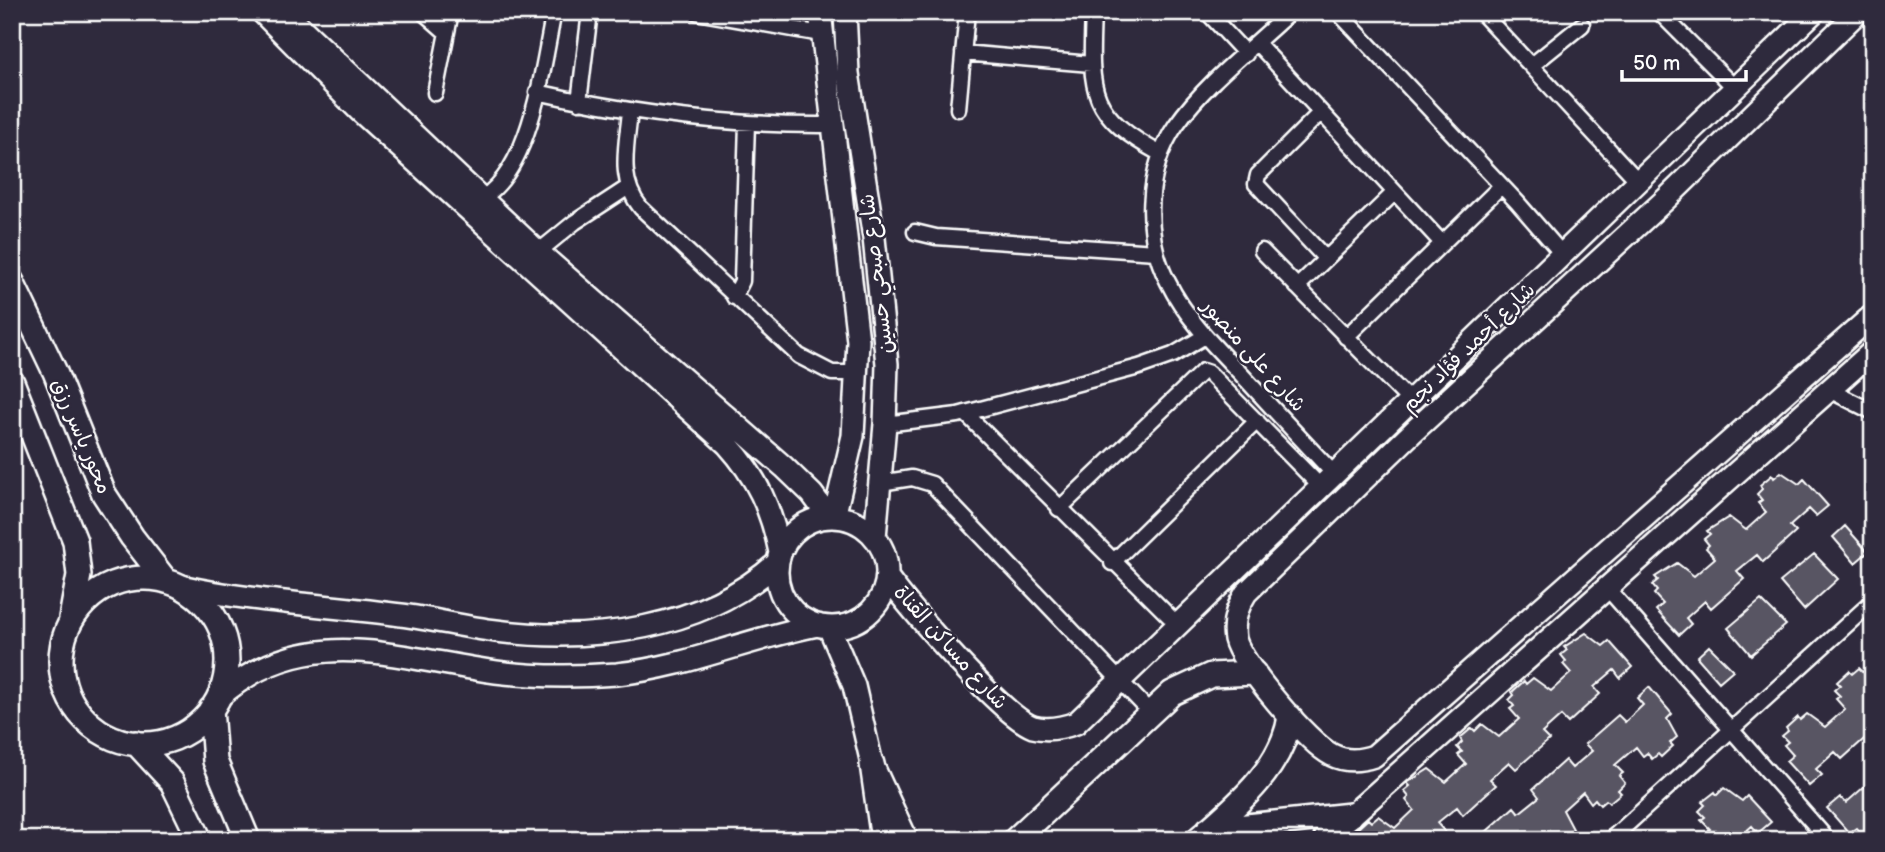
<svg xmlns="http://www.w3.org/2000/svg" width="1885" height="852" font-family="'Balsamiq Sans','Playpen Sans Arabic',sans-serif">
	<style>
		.building { fill: #595564; stroke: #fff; stroke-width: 2 }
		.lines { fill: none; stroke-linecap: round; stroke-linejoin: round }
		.street-casing { stroke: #fff; stroke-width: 19 }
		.secondary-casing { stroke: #fff; stroke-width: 26 }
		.primary-casing { stroke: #fff; stroke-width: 28 }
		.street { stroke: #2f2a3d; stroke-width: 14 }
		.secondary { stroke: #2f2a3d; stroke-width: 21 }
		.primary { stroke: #2f2a3d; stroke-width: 23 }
		.labels { text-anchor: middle; stroke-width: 5; stroke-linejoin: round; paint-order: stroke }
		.street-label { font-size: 21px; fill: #fff; stroke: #2f2a3d }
	</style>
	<rect width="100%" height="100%" fill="#2f2a3d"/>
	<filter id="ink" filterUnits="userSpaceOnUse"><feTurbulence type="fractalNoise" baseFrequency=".0143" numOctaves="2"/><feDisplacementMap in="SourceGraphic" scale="14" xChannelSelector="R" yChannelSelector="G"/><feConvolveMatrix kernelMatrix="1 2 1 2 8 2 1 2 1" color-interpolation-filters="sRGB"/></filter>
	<g filter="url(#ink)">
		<path class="building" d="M1781 472 1799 484 1804 479 1828 506 1816 516 1809 509 1790 526 1796 532 1763 562 1757 555 1737 571 1744 579 1711 608 1705 601 1686 618 1691 624 1679 635 1656 610 1663 604 1654 594 1657 591 1652 585 1658 580 1655 577 1677 563 1694 576 1715 558 1706 548 1709 545 1704 539 1710 534 1707 531 1729 517 1746 530 1766 512 1758 503 1762 500 1757 494 1762 489 1760 485 1772 475 1774 478Z
			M1845 526 1868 552 1855 563 1833 537Z
			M1814 554 1838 579 1804 610 1780 582Z
			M1761 600 1786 625 1751 655 1728 628Z
			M1586 633 1603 646 1609 641 1632 667 1620 678 1614 670 1594 687 1600 694 1568 723 1561 716 1542 733 1549 740 1516 769 1509 762 1490 779 1496 785 1463 815 1457 807 1437 823 1446 833 1438 840H1365L1356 830 1368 819 1371 822 1378 816 1395 828 1414 810 1406 800 1409 797 1404 791 1410 786 1407 783 1429 769 1446 782 1466 764 1458 755 1462 752 1457 747 1462 742 1460 738 1472 728 1475 731 1482 724 1499 737 1519 719 1510 709 1514 706 1509 700 1514 695 1512 692 1524 681 1526 684 1533 678 1551 691 1571 673 1563 664 1566 661 1561 655 1567 650 1564 647Z
			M1709 646 1733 670 1719 682 1697 657Z
			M1859 668 1866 675 1873 669V731L1842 759 1835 752 1816 769 1822 775 1809 786 1786 761 1793 755 1784 745 1788 742 1782 736 1788 731 1786 728 1798 717 1800 720 1807 714 1825 727 1845 709 1836 699 1840 696 1834 690 1840 685 1837 682 1849 671 1852 674Z
			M1649 687 1672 714 1667 719 1677 737 1670 743 1673 746 1661 757 1658 754 1652 759 1647 753 1643 756 1636 747 1615 765 1623 773 1619 776 1625 783 1618 790 1621 793 1609 803 1606 800 1600 805 1595 799 1591 803 1583 792 1563 810 1573 829 1560 840H1477L1514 807 1519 813 1539 797 1533 789 1565 760 1572 768 1592 751 1585 744 1618 715 1625 722 1643 705 1637 698Z
			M1873 779V830L1865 838 1856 828 1849 833 1827 808 1840 797 1846 803Z
			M1724 788 1742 801 1747 796 1771 822 1758 833 1752 826 1736 840H1698L1710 829 1701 820 1705 817 1699 811 1705 805 1702 802 1715 792 1717 795Z"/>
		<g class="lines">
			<g class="street-casing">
				<path id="street" d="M423 12 447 33
					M696 12 821 34
					M1093 12C1090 91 1087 114 1161 154
					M1207 12 1246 54
					M1290 12C1252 48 1206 82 1176 125 1146 169 1143 235 1168 282 1185 317 1214 346 1241 374 1272 408 1304 442 1335 475
					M1338 12 1517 202 1563 255
					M1481 12 1639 182
					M1659 12 1735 88
					M1257 43 1442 243
					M963 53 1091 64
					M1531 66 1582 25
					M537 92C633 114 732 126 831 125
					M435 93 451 12
					M579 102 590 12
					M958 109 967 12
					M630 111C627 146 617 179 641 208L799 356 832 373H858
					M1321 112 1258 175 1256 184 1326 259
					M475 202C532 176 542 67 554 12
					M915 232 936 237 1156 252
					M1262 251 1411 402
					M532 257 575 222 627 188
					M1297 287 1395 192
					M734 297 742 281 747 123
					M1346 337 1501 186
					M1829 390 1873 412
					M965 413 1179 626
					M885 424 958 415 1139 367 1173 355 1205 336
					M880 483 912 478 932 484 1150 712
					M1059 509 1203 371 1209 373 1322 488
					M1112 563 1257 421
					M1607 588 1828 840
					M1610 840 1873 601"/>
			</g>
			<g class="secondary-casing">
				<path id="secondary" d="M262 12 360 111 727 444C757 477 771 509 780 552
					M284 12 538 252 784 467 812 494 829 517
					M820 12 858 341 853 436 834 517
					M845 12 848 73 874 238 887 364 885 424 875 537
					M1858 12 1666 199 1414 431 1246 593C1237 607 1232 622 1235 639 1241 664 1308 743 1332 755 1346 762 1359 761 1374 756L1873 315
					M777 572a55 55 0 1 1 110 0a55 55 0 1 1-110 0Z
					M887 577C909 607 1002 716 1033 727 1048 731 1062 728 1076 723L1814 12
					M180 586C253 602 327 605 401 615 433 619 464 627 496 631 593 643 702 630 777 563
					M829 627 854 686 872 764 907 840
					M219 697C305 621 395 658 496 672 536 677 577 677 617 674 687 667 749 638 818 625
					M1324 840 1873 351"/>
			</g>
			<g class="primary-casing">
				<path id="primary" d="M12 282 55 372 104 494 132 537 166 581
					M12 382 75 541 79 575 71 618
					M61 661a83 83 0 1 1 166 0a83 83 0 1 1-166 0Z
					M211 709 215 761 248 840
					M136 743 172 782 200 840
					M872 764 883 840
					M1208 830 1351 815
					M1015 840 1172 693 1211 675 1254 673
					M1197 840C1235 807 1282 769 1290 717"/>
			</g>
			<use href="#street" class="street"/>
			<use href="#secondary" class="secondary"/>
			<use href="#primary" class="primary"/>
		</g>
	</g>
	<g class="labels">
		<g class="street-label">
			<text transform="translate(876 274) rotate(-97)" y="7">شارع صبحي حسين</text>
			<text transform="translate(1468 347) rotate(-44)" y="7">شارع أحمد فؤاد نجم</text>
			<text transform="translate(1254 355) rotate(48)" y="7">شارع على منصور</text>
			<text transform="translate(82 436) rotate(67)" y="7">محور ياسر رزق</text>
			<text transform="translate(951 647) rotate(48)" y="7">شارع مساكن القناة</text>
		</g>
	</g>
	<rect width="1885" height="852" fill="none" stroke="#2f2a3d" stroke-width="42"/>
	<rect x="21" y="21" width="1843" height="810" fill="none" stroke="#fff" stroke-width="2.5" filter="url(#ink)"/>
	<path d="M1622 70v10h124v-10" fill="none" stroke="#ffffff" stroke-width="3.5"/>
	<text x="1633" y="70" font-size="21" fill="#ffffff" stroke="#2f2a3d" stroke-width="5" paint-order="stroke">50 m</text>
</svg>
